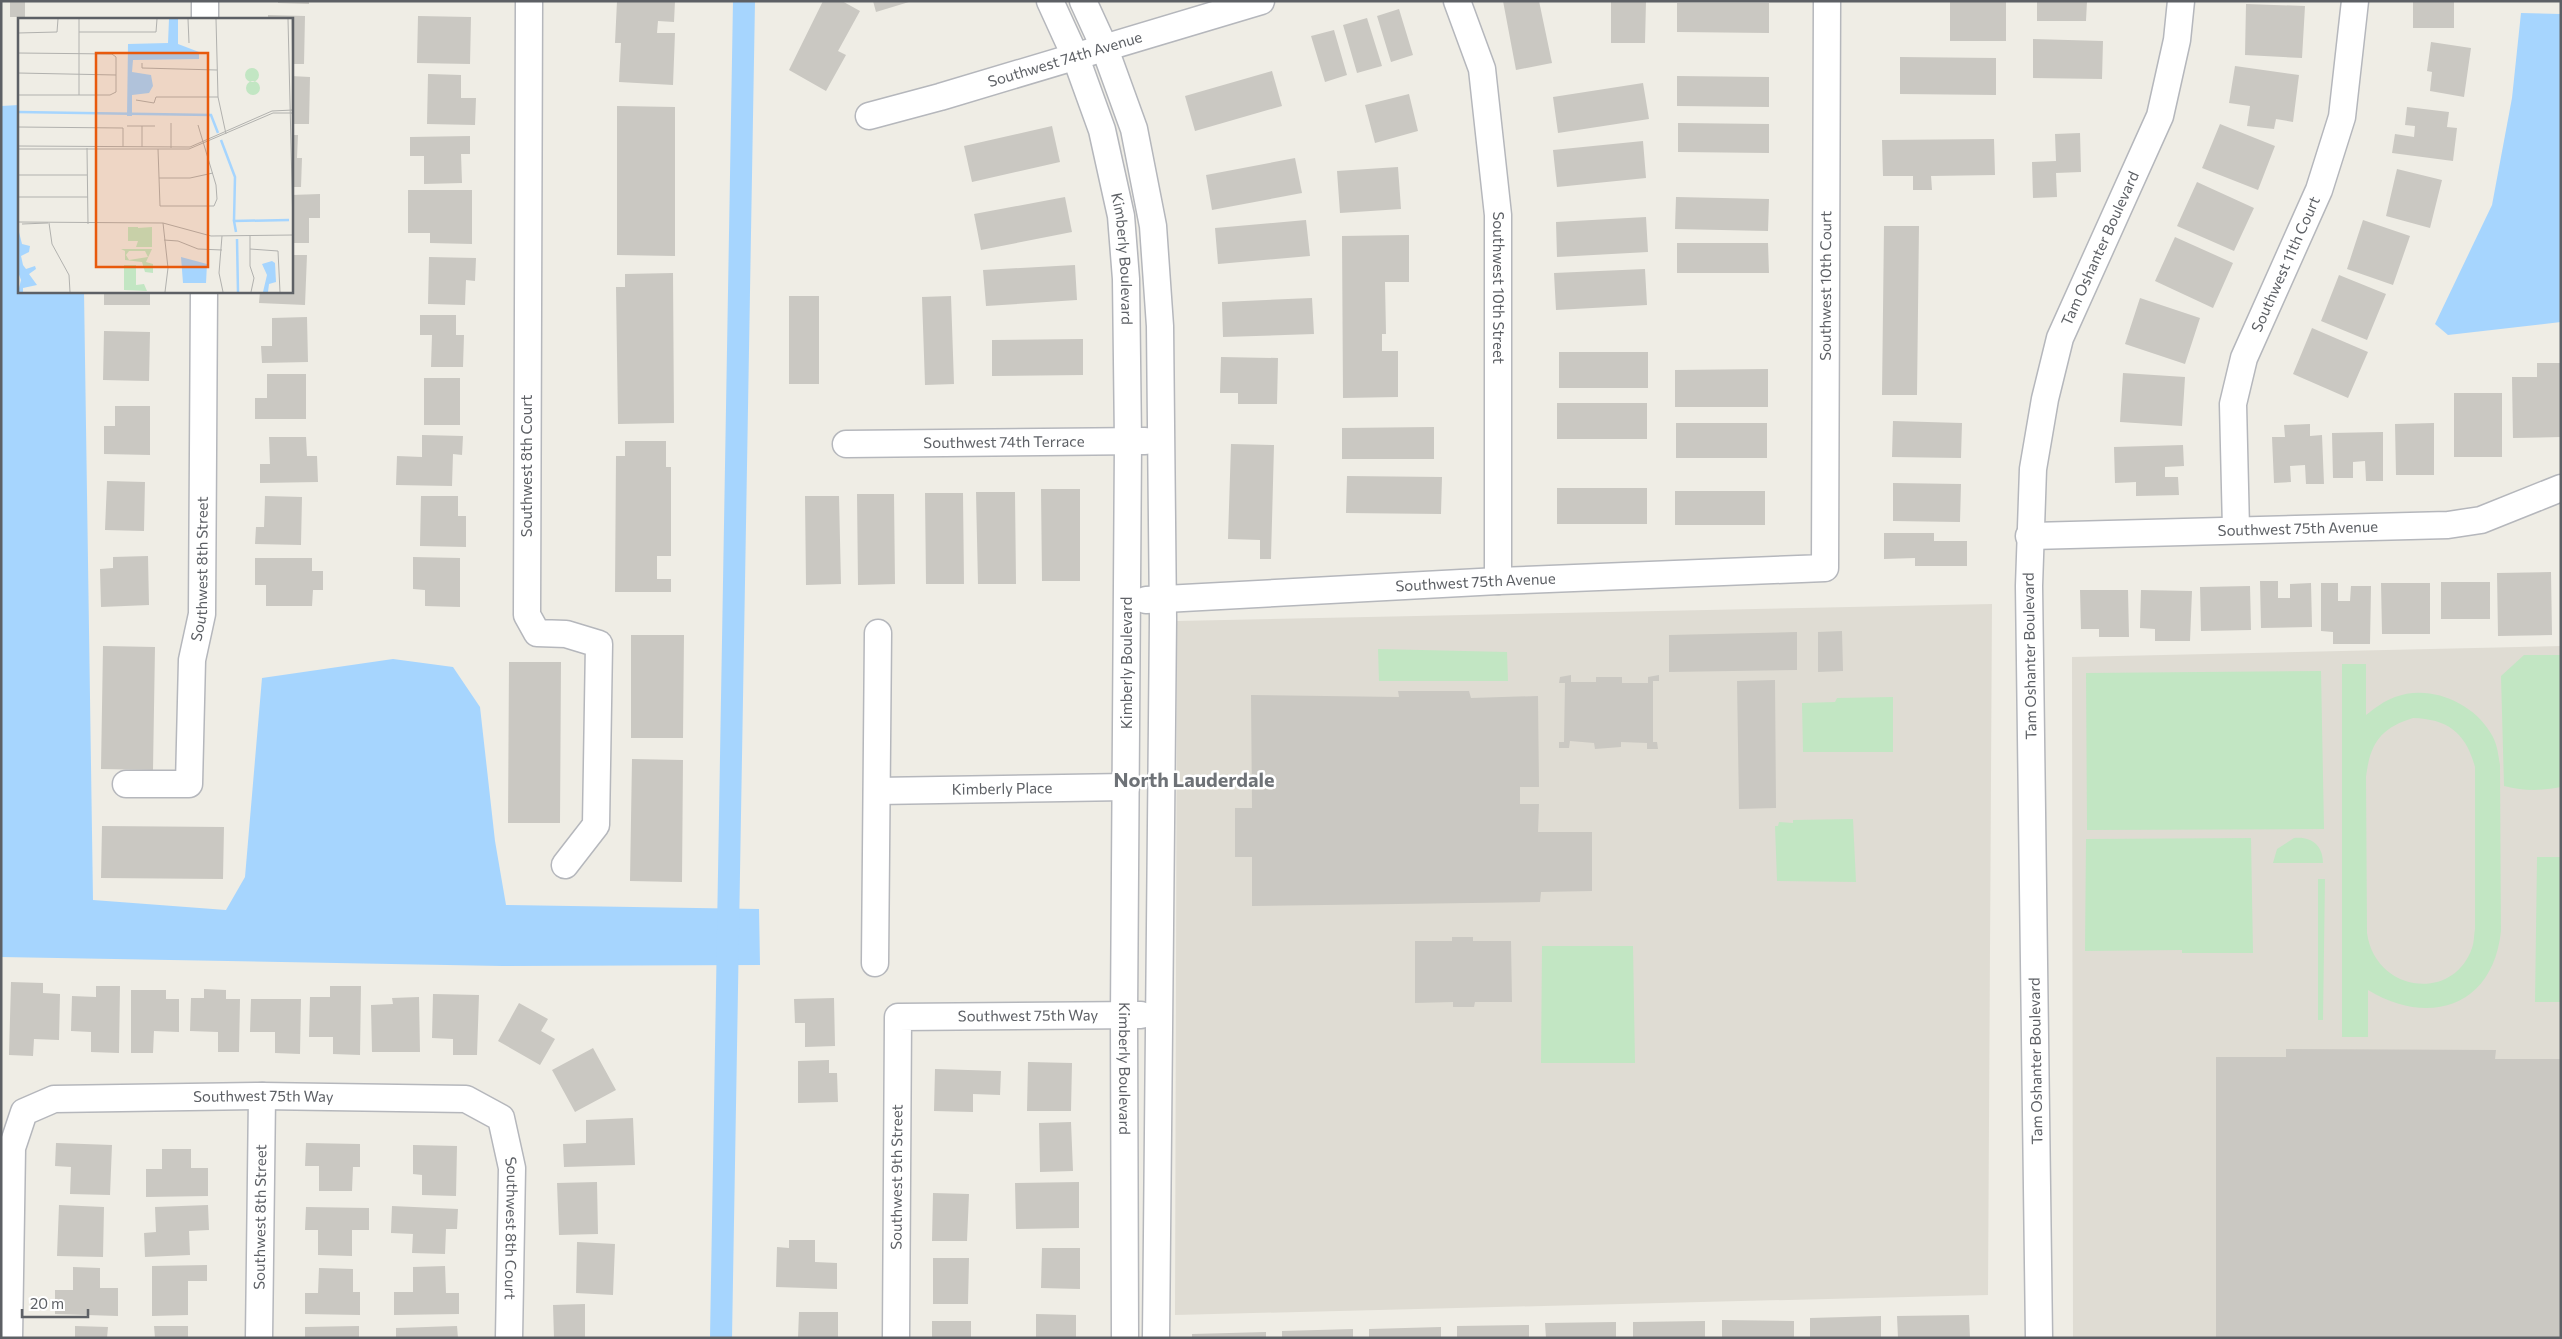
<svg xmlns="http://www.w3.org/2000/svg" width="2562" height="1339" font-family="Commissioner,sans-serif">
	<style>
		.education { fill: #dfdcd3 }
		.green { fill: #c2e6c3; fill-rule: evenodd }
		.water { fill: #a6d5fe }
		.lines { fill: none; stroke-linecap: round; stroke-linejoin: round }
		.canal { stroke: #a6d5fe; stroke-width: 22 }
		.building { fill: #cac8c2 }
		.minor-casing { stroke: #b5b7bc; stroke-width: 29 }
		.minor { stroke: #fff; stroke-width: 26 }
		.labels { text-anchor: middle; stroke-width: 5; stroke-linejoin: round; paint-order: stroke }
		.street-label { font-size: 15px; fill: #5d6065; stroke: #fff }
		.district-label { font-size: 20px; font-weight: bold; fill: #6e7277; stroke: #fff }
		.inset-river { fill: none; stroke: #a6d5fe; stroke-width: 2.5 }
		.inset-road { fill: none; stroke: #b1b1ae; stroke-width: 1 }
		.view { fill: #e8590c; fill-opacity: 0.15; stroke: #e8590c; stroke-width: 2.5 }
		.inset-edge { fill: none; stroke: #5d6065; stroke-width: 2.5 }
	</style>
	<rect width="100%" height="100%" fill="#efede5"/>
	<path class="education" d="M1992 604 1988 1295 1175 1315 1177 621Z
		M2561 646V1338H2073L2072 657Z"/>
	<path class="green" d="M1378 649 1507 652 1508 681H1379Z
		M2524 655H2561V787C2541 791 2524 791 2504 786L2501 676Z
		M2342 664H2366V715C2375 708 2384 701 2395 697 2429 684 2472 702 2490 732 2497 742 2498 753 2500 765L2501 931C2493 1007 2429 1027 2368 990V1037H2342ZM2413 718C2448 719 2466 733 2475 767V929C2474 935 2474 943 2472 948 2453 1003 2375 992 2367 933L2366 777C2370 744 2380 728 2413 718Z
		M2321 671 2324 829 2087 830 2086 673Z
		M1893 697V752H1803L1802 703 1835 702 1837 698Z
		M1853 819 1856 882 1777 881 1775 826H1778L1779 822 1793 823V820Z
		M2251 838 2253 953H2182V950L2085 951 2086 839Z
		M2294 838C2311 836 2323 845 2323 863H2273L2277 849Z
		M2537 857H2561V1002H2535Z
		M2318 879H2325L2323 1020H2318Z
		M1542 946H1633L1635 1063H1541Z"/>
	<path class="water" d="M2521 13 2561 14V322L2448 335 2435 324 2492 205 2512 98Z
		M19 105V291H84L93 900 226 910 245 877 262 678 393 659 453 667 480 707 495 841 506 905 759 909 760 965 502 966 1 957V106Z"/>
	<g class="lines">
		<path class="canal" d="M721 1338 744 1"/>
	</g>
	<path class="building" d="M10 1H25V17H10Z
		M278 1H309V4L278 3Z
		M617 1H675L674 22 658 21 657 33H675L673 85 619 82 621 43H615Z
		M823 1H842L860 11 838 51 846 55 826 91 789 70Z
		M873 1H909V2L876 12Z
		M1503 1H1539L1552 63 1516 70Z
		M1611 1H1646L1645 43H1611Z
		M1950 1H2006V41H1950Z
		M2037 1H2087L2086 21H2037Z
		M2413 1H2454V28H2413Z
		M1677 3H1769V33L1677 32Z
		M2246 4 2305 6 2302 58 2245 55Z
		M1399 9 1413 55 1391 62 1377 16Z
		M268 15 305 16 304 64H291V19H268Z
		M418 16 471 17 470 64 417 63Z
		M1367 18 1382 66 1357 73 1343 25Z
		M1334 30 1347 75 1325 82 1311 36Z
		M2033 39 2103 41 2102 79 2033 78Z
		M2431 42 2471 48 2464 97 2430 91 2432 72 2427 71Z
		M1900 57 1996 58V95L1900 94Z
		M2235 66 2299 75 2293 122 2276 119 2274 129 2247 126 2250 106 2229 103Z
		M1272 71 1282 106 1195 131 1185 96Z
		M428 74 461 75V98H476L475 125 427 124Z
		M291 76 310 77 309 124H291Z
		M1677 76 1769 77V107L1677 106Z
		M1643 83 1649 119 1558 133 1553 97Z
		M1409 94 1418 131 1375 143 1365 105Z
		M617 106 675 107V256L617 255Z
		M2407 107 2449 112 2447 127 2457 128 2453 161 2392 153 2395 134 2414 137 2415 126 2405 125Z
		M1678 123 1769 124V153L1678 152Z
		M2220 124 2275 146 2258 190 2202 168Z
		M1052 126 1060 162 972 182 964 146Z
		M2080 133 2081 172 2056 173 2057 197 2033 198 2032 162 2056 161 2055 134Z
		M291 135H298L297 158H302L301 187H291Z
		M470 136V154H461L462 183 424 184V156H410V137Z
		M1994 139 1995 175 1931 176 1932 190H1913V176H1883L1882 140Z
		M1643 141 1646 178 1557 187 1553 150Z
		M1295 158 1302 193 1212 210 1206 175Z
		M1398 167 1401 209 1340 213 1337 171Z
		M2397 169 2442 180 2430 228 2386 216Z
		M2197 182 2254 208 2234 251 2177 226Z
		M408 190H472V244L430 243V233H408Z
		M320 194V218H309V243H291V195Z
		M1065 197 1072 232 981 250 974 214Z
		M1676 197 1769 199 1768 231 1675 229Z
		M1646 217 1648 252 1557 257 1556 222Z
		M1306 220 1310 256 1218 264 1215 228Z
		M2363 220 2410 236 2393 285 2347 269Z
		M1884 226H1919L1917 395H1882Z
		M1409 235V282H1385L1386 334H1382V351H1398V397L1343 398 1342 236Z
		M2175 237 2233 263 2213 308 2155 281Z
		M1677 243H1768L1769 273H1677Z
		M291 255H307L305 305 259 303 260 291H291Z
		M429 257 476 258 475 281 466 280 465 305 428 304Z
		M1075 265 1077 300 986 306 983 270Z
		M1645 269 1647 305 1556 310 1554 273Z
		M673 273 674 423 618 424 616 287H625V274Z
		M2339 275 2386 294 2367 340 2321 321Z
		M104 291H150V305H104Z
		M789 296H819V384H789Z
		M951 296 954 384 925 385 922 297Z
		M1312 298 1314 334 1223 337 1222 302Z
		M2140 298 2200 318 2185 364 2125 344Z
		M420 315H456V335H464L463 367H431L432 335H420Z
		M307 317 308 362 262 363 261 346H272V318Z
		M2312 328 2368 352 2348 398 2293 374Z
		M104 331 150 332 149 381 103 380Z
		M1083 339V375L992 376V340Z
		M1559 352H1648V388H1559Z
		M1221 357 1278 358 1277 404H1238V393H1220Z
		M2537 363H2561V437L2513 438 2512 377H2537Z
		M1768 369V407H1675V370Z
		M2123 373 2185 377 2182 426 2120 422Z
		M267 374H306V419H255V398H267Z
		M424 378H460V425H424Z
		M2454 393H2502V457H2454Z
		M1557 403H1647V439H1557Z
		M115 406H150V455L104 454V426H115Z
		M1893 421 1962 423 1961 458 1892 457Z
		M1676 423H1767V458H1676Z
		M2434 423V475H2396L2395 424Z
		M2310 424V436L2322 435 2324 484H2306L2305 465 2290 466 2291 482 2274 483 2272 437H2285L2284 425Z
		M1434 427V459H1342V428Z
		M2383 432V481H2366L2365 461 2353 462V478H2333L2332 433Z
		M422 435 463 436 462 455 453 454 452 486 396 485 397 456 422 457Z
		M269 437H306L307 456H317L318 482 260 483V464H270Z
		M625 441H666V467H671V556H657V579H671V592H615L616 456H625Z
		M1231 444 1274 445 1271 559H1260V540L1228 539Z
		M2183 445 2184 466 2165 467V477H2178L2179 495 2136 496V482L2115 483 2114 447Z
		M1347 476 1442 477 1441 514 1346 513Z
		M107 481 145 482 144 531 105 530Z
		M1893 483 1961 484 1960 522 1893 521Z
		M1557 488H1647V524H1557Z
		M1041 489H1080V581H1042Z
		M1675 491H1765V525H1675Z
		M976 492H1015L1016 584H978Z
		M925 493H963L964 584H926Z
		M857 494H894L895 584 858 585Z
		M265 496 302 497 301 545 255 544 256 527H264Z
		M421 496H458V516H466V547L420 546Z
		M805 496H839L841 584 806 585Z
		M1884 533H1934V541H1967V566H1915V558L1884 559Z
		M148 556 149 605 101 607 100 569 113 568V557Z
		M413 557 460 558V607L425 606V590L413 589Z
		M255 558H312V571H323V590H313L312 606H266V585H255Z
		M2551 572 2552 635 2498 636 2497 573Z
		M2260 581H2278V598H2290V584L2311 583 2312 627 2261 628Z
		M2441 582H2490V619H2441Z
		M2321 583H2338V601H2350L2351 586H2371L2370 644H2333V632L2321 631Z
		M2381 583H2430V634H2382Z
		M2250 586 2251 630 2201 631 2200 587Z
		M2080 590H2128L2129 637H2099V629H2081Z
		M2141 590 2192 591 2190 641H2155V629L2140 628Z
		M1842 631 1843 671 1818 672V632Z
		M1797 632V670L1669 672V635Z
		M631 635H684L683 738H631Z
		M103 646 155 647 153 770 101 769Z
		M509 662H561L560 823H508Z
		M1571 675V682H1596V677H1622V683H1648V677L1659 675V681H1653V742H1657L1658 749H1647V743L1621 742V747L1595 749 1594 743 1570 741 1569 748H1559V742H1564L1565 683H1559L1560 677Z
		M1775 680 1776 808 1739 809 1737 681Z
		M1398 691H1469L1471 698 1538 696 1539 787H1520V804H1539L1538 832H1592V891L1541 892 1540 902 1252 906V857H1235V808H1252L1251 695 1399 697Z
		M632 759 683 760 682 882 630 881Z
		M102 826 224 827 223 879 101 878Z
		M1452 937H1473V941H1511L1512 1002H1475L1474 1007H1453V1002L1415 1003V941H1452Z
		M11 982 43 983V993L60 994 59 1040 34 1039 33 1056 9 1055Z
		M96 986H120L119 1053 91 1052V1032L71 1031 72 996 96 997Z
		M330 986H361L360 1055 333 1054V1037H309L310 997H330Z
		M204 989 226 990V999H240L239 1052H218V1032L190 1031 191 998H204Z
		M131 990H166V999H179V1032L154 1031 153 1053H131Z
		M433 994 479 995 477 1055H453V1039L432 1038Z
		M419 997 420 1052H372L371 1005 393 1004 392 998Z
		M834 998 835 1046 805 1047V1023H795L794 999Z
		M251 999H301L300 1054 275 1053V1032H250Z
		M519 1003 548 1019 541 1031 555 1039 540 1065 498 1041Z
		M593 1048 616 1090 575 1112 552 1070Z
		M2286 1049 2496 1050 2495 1059H2561V1338H2216V1057H2286Z
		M829 1060V1073H837L838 1102 798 1103V1061Z
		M1028 1062 1072 1063 1071 1111H1027Z
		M935 1069 1001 1071 1000 1095 973 1094V1112L934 1111Z
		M633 1118 635 1165 564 1167 563 1144 586 1143V1120Z
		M1071 1122 1073 1171 1040 1172 1039 1123Z
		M56 1143 112 1145 110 1195 70 1194 71 1167 55 1166Z
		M306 1143 360 1144V1167H353L352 1191H319V1166H305Z
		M413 1145 457 1146 456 1196 422 1195V1175L413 1174Z
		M162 1149H191V1168H208V1196L146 1197V1169H162Z
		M597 1182 598 1234 559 1235 557 1183Z
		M1079 1182V1228L1016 1229 1015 1183Z
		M933 1193 969 1194 967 1241H932Z
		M59 1205 104 1207 103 1257 57 1256Z
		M208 1205 209 1230 189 1231 190 1255 145 1257 144 1233 156 1232 155 1207Z
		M392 1206 458 1209 457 1229H446L445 1254 412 1253 413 1234 391 1233Z
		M306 1207 369 1208V1230H352V1256L318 1255V1230H305Z
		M789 1240H815V1262L837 1263V1289L776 1287 777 1247 789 1248Z
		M577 1242 615 1244 613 1295 576 1293Z
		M1042 1248H1080V1289L1041 1288Z
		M933 1258H969L968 1304H933Z
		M207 1265V1281H188V1315L152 1316V1266Z
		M445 1266 446 1293H459V1314L394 1315V1292H413V1267Z
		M73 1267 100 1268V1288H118V1316L55 1314V1290H73Z
		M319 1268 353 1269V1292H360V1315L305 1314V1293H318Z
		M585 1304V1338H554L553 1305Z
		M799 1312H838V1338H798Z
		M1036 1314 1076 1315V1338H1036Z
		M1969 1315 1970 1338H1898L1897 1316Z
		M1881 1316V1338H1810V1318Z
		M1722 1320 1794 1321V1338H1722Z
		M932 1321H971V1338H932Z
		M1705 1321V1338H1633V1322Z
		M1616 1322V1338H1546L1545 1323Z
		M1529 1325V1338H1457V1326Z
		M75 1326 108 1327 107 1338H75Z
		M154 1326H188V1338H155Z
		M359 1326V1338H305V1327Z
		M457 1326 458 1338H396V1328Z
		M1441 1327V1338H1369V1329Z
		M1353 1329V1338H1282V1331Z
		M1266 1332V1338H1192V1334Z"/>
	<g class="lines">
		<g class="minor-casing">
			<g id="minor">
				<path d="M529 1 527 615 537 633 566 634 599 644 596 825 565 865"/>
				<path id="s1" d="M1050 1 1076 58 1102 130 1121 216 1126 279 1128 442 1124 1015 1125 1338"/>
				<path d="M1083 1 1105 49 1134 129 1153 226 1160 326 1163 619 1156 1338"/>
				<path id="s2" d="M1457 1 1482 69 1498 215V581"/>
				<path d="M205 19V1"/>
				<path id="s3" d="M869 116 940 97 1261 1"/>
				<path id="s4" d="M846 444 1145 441"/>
				<path id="s5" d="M2236 529 2233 404 2244 358 2319 190 2342 117 2355 1"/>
				<path id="s6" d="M2029 536 2448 525 2481 520 2561 488"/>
				<path id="s7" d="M1146 600 1498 581 1825 568 1827 1"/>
				<path id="s8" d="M126 784H189L192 660 202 614 204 291"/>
				<path id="s9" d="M877 791 1126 787"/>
				<path d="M875 963 878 633"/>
				<path id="s10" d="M9 1338 12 1148 24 1112 54 1099 262 1096 466 1099 501 1118 512 1168 509 1338"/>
				<path id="s11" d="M259 1338 262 1096"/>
				<path id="s12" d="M896 1338 898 1017 1141 1015"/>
				<path id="s13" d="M2039 1338 2029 586 2033 469 2045 399 2060 338 2160 116 2177 40 2181 1"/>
			</g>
		</g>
		<use href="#minor" class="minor"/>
	</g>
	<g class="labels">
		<g class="street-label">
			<text dy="5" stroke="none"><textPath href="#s3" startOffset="204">Southwest 74th Avenue</textPath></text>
			<text dy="5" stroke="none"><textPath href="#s13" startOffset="1101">Tam Oshanter Boulevard</textPath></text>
			<text dy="5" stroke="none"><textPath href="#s1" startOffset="270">Kimberly Boulevard</textPath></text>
			<text dy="5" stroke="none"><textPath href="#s5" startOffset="275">Southwest 11th Court</textPath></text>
			<text dy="5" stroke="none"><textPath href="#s7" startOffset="962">Southwest 10th Court</textPath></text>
			<text dy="5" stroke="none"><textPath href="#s2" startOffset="292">Southwest 10th Street</textPath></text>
			<text dy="5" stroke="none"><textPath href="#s4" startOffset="158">Southwest 74th Terrace</textPath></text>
			<text transform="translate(527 466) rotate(-90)" y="5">Southwest 8th Court</text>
			<text dy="5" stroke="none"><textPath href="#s6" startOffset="269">Southwest 75th Avenue</textPath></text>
			<text dy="5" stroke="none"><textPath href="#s8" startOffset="279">Southwest 8th Street</textPath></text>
			<text dy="5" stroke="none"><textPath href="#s7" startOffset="330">Southwest 75th Avenue</textPath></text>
			<text transform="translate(2030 656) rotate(-91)" y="5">Tam Oshanter Boulevard</text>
			<text transform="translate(1127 663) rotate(-90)" y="5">Kimberly Boulevard</text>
			<text dy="5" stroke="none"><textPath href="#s9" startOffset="125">Kimberly Place</textPath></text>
			<text dy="5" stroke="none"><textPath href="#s12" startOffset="451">Southwest 75th Way</textPath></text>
			<text transform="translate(2036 1061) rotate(-91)" y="5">Tam Oshanter Boulevard</text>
			<text dy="5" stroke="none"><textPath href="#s1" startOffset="1080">Kimberly Boulevard</textPath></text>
			<text dy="5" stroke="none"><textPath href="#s10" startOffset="470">Southwest 75th Way</textPath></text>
			<text dy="5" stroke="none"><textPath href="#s12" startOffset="161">Southwest 9th Street</textPath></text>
			<text dy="5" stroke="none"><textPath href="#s11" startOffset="121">Southwest 8th Street</textPath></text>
			<text dy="5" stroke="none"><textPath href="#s10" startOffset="824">Southwest 8th Court</textPath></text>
		</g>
		<g class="district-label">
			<text x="1194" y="787">North Lauderdale</text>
		</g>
	</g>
	<g transform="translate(18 18)">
		<rect width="275" height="275" fill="#efede5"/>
		<path d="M227 57a7 7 0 1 1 14 0a7 7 0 1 1-14 0ZM228 70a7 7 0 1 1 14 0a7 7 0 1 1-14 0ZM110 209H120V222V210L134 209V229H118L120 223H110ZM103 231H134L128 244 135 246V255L127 254 124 244 107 242V233ZM111 233H127L130 239 111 242 108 237ZM106 247H118V267L126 266 129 273 106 272Z" fill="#c2e6c3" fill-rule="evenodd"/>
		<path d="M151 1H160V26L181 34V41L115 42 114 54 133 57 135 68 131 75 114 77V98H109L110 26 150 25ZM1 214 4 226 12 228 11 234 3 238 5 247 8 251 17 248 18 251 11 256 19 267 5 270V274H0L3 262 0 254ZM163 239 189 246 188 265H165ZM254 243 257 245 258 264 251 266 250 274H245L249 257 244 246Z" fill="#a6d5fe"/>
		<path class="inset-river" d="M0 94 193 97 200 115M203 122 217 159 216 203M218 214 216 203 271 202M219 221 220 274"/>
		<path class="inset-road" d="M61 1V77M170 1 171 25M198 1 200 79 208 116M270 1 275 210M274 1 275 69M61 14H138L139 1M0 15 39 14 40 1M0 35 94 36 98 39V74L92 77H0M124 45V50L199 52M0 55 98 57M118 82 136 85 138 79H200M153 105V130M109 108H137M124 108V129M0 109 105 110V129M0 128 172 129 254 93 275 92M69 130 70 206M0 131H171L255 95H275M140 131 142 188H196L199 181 198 167 180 107M0 157H69M141 160H172L195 155M0 179H70M0 204 145 205 193 218 275 217M31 205 34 226 51 257 52 274M145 205 150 250 147 274M4 206 30 205M232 217V248L236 260 233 274M204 218 201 255 205 274M146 222 160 223 180 231 204 232M232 231 260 233 262 274"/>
		<path class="view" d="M78 35H190V249H78Z"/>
		<rect width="275" height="275" class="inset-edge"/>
	</g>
	<rect width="2562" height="1339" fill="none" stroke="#5d6065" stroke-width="5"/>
	<path d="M22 1309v8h66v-8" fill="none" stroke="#5d6065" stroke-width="2.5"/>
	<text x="30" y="1309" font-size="15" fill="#5d6065" stroke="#ffffff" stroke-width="4" paint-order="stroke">20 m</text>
</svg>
